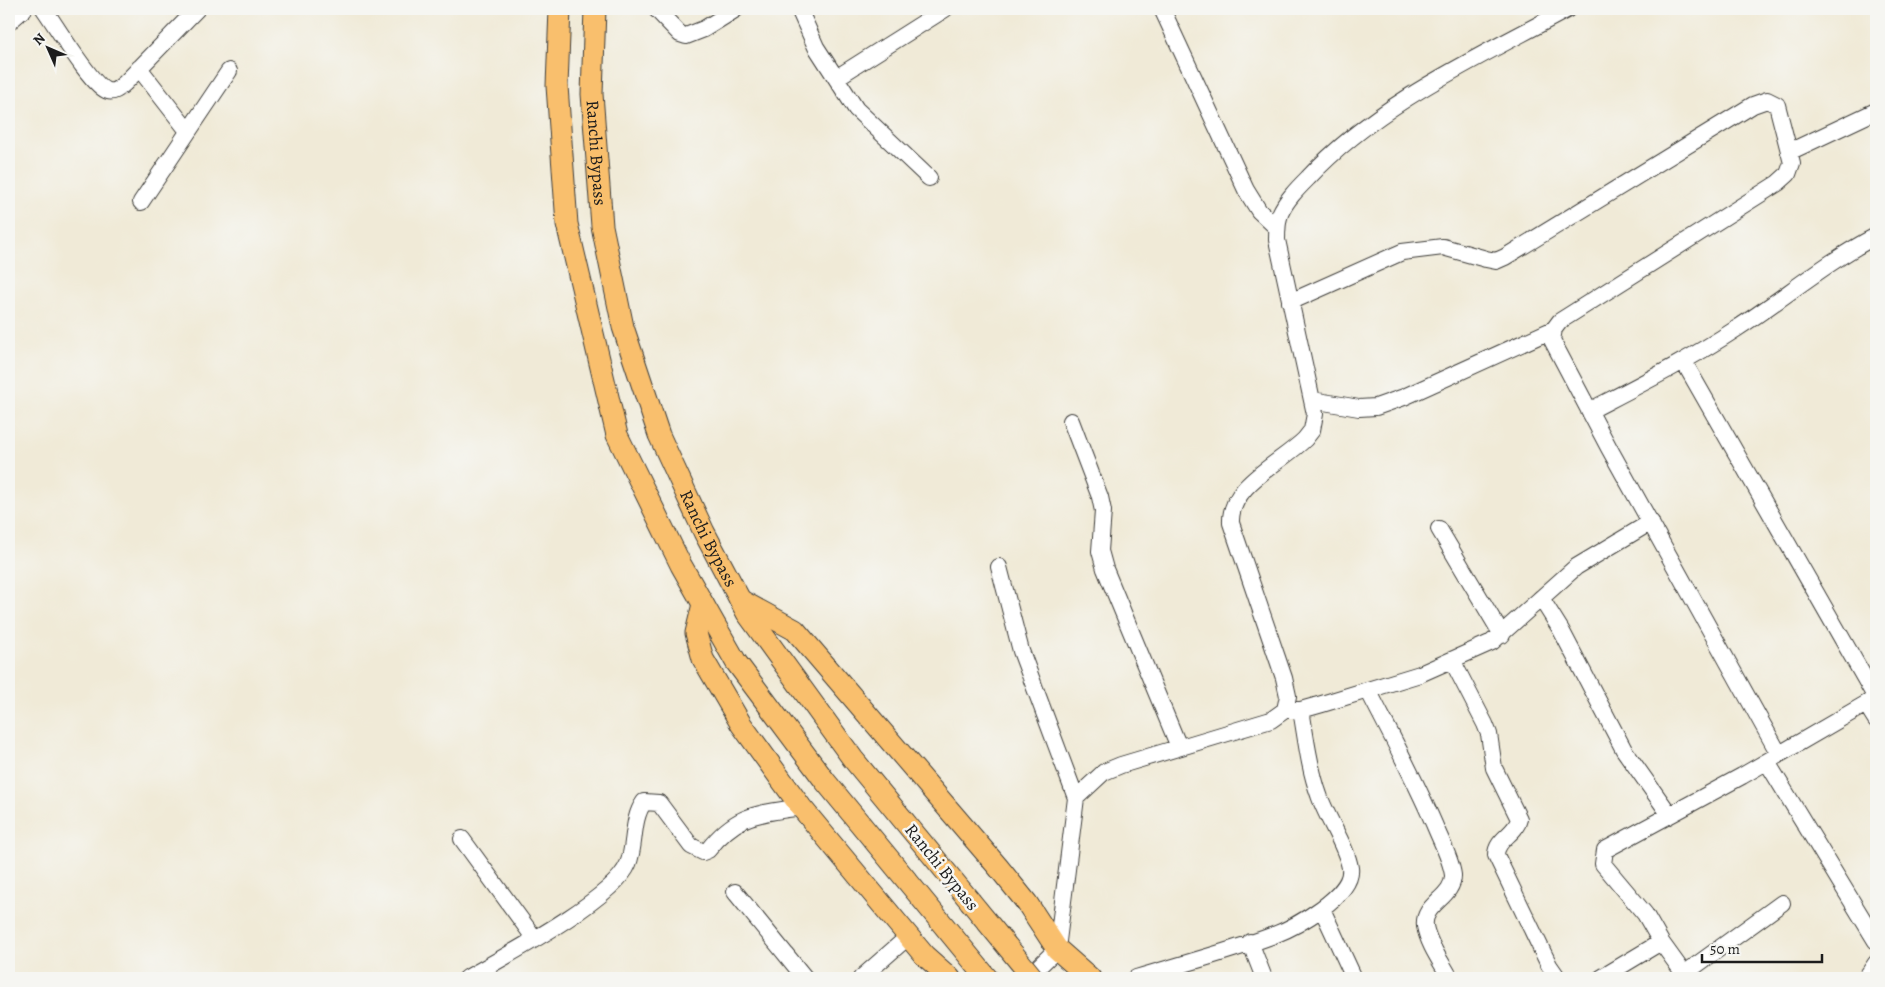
<svg xmlns="http://www.w3.org/2000/svg" width="1885" height="987" font-family="Alegreya,serif">
	<style>
		.lines { fill: none; stroke-linecap: round; stroke-linejoin: round }
		.minor-casing { stroke: #3c3b38; stroke-width: 18 }
		.major-casing { stroke: #3c3b38; stroke-width: 23 }
		.minor { stroke: #fff; stroke-width: 16 }
		.major { stroke: #f9bf6d; stroke-width: 21 }
		.major-bridge-casing { stroke: #3c3b38; stroke-width: 23; stroke-linecap: butt }
		.major-bridge { stroke: #f9bf6d; stroke-width: 21 }
		.labels { text-anchor: middle; stroke-width: 5; stroke-linejoin: round; paint-order: stroke }
		.street-label { font-size: 18px; fill: #1c1c1c; stroke: #f6f6f2 }
	</style>
	<rect width="100%" height="100%" fill="#f6f6f2"/>
	<filter id="ink" filterUnits="userSpaceOnUse"><feTurbulence type="fractalNoise" baseFrequency=".02" numOctaves="2"/><feDisplacementMap in="SourceGraphic" scale="10" xChannelSelector="R" yChannelSelector="G"/><feConvolveMatrix kernelMatrix="1 2 1 2 8 2 1 2 1" color-interpolation-filters="sRGB"/></filter>
	<filter id="wash" filterUnits="userSpaceOnUse"><feTurbulence type="fractalNoise" baseFrequency=".0096" numOctaves="4" result="noise"/><feDisplacementMap in="SourceGraphic" scale="20" xChannelSelector="R" yChannelSelector="G"/><feGaussianBlur stdDeviation="1.12" result="paint"/><feColorMatrix in="noise" values="0 0 0 0 0 0 0 0 0 0 0 0 0 0 0 0 0 1.4 0 .05"/><feComposite in="paint" operator="in"/></filter>
	<g filter="url(#wash)">
		<rect width="100%" height="100%" fill="#f0ead7"/>
	</g>
	<g filter="url(#ink)">
		<g class="lines">
			<g class="minor-casing">
				<path id="minor" d="M44 9C55 24 93 88 108 91 115 93 120 87 125 83L197 9
					M656 9 680 34 686 36 704 29 736 9
					M799 9 816 47 856 109 929 178
					M1162 9 1246 190 1259 211 1277 228
					M9 22 24 9
					M139 68 188 131
					M836 78 945 9
					M1789 152 1876 111
					M141 202 229 71
					M1290 302 1402 252 1443 247 1486 259 1496 261 1505 257 1753 105 1767 100 1777 105 1792 163 1788 174 1778 183 1560 321 1554 329 1552 340 1609 448 1779 754
					M1684 362 1876 698
					M1312 400 1359 408 1376 407 1404 397 1554 329
					M1589 411C1639 385 1689 360 1736 329 1783 299 1826 262 1876 236
					M1071 421 1100 497 1103 511 1100 551 1105 569 1179 747
					M1439 529 1502 635
					M999 567 1021 651 1076 798
					M1541 598 1561 630 1624 750 1670 815
					M1452 660 1485 724 1489 734 1494 768 1519 819C1516 834 1496 839 1496 855L1549 965 1558 978
					M1368 690C1392 737 1417 783 1437 831 1443 845 1451 860 1453 875 1454 897 1422 904 1425 926 1428 944 1442 963 1450 978
					M1866 704 1876 720
					M1285 710H1301L1322 704 1420 674 1492 642 1576 567 1651 522
					M1767 762 1876 941
					M462 839 535 939
					M735 892 805 978
					M1322 909 1354 978
					M1250 942 1264 978
					M1684 974 1782 903
					M467 978C502 958 614 899 628 864 636 845 631 820 644 802L659 803 691 846 703 852 708 850C737 813 758 814 801 807
					M861 978 909 936
					M1027 978 1057 949 1076 798 1104 772 1121 765 1271 720 1285 710 1288 696 1284 678 1231 523C1229 485 1281 463 1305 439L1312 430 1315 414 1277 240C1277 231 1277 222 1280 214 1286 200 1298 188 1308 178 1379 102 1478 58 1568 9
					M1136 978C1182 964 1229 952 1274 935 1295 927 1354 895 1350 868 1347 847 1326 817 1319 795 1309 768 1306 738 1301 710
					M1601 978 1661 942
					M1687 978 1661 942 1645 914 1603 864 1605 850 1742 776 1876 698
					M1866 978 1876 963"/>
			</g>
			<g class="major-casing">
				<g id="major">
					<path d="M560 9 557 86 567 224 617 435 681 565 736 662 825 781 987 978"/>
					<path id="s1" d="M595 9 592 94 602 226 623 327 659 435 704 532 747 613 853 759 970 901"/>
					<path d="M740 600 795 630 998 867 1027 903 1057 949 1090 978"/>
					<path d="M703 604 696 633 703 659 741 724 801 807 924 955 950 978"/>
				</g>
			</g>
			<use href="#minor" class="minor"/>
			<use href="#major" class="major"/>
			<g class="major-bridge-casing">
				<path id="major-bridge" d="M970 901 1033 978"/>
			</g>
			<use href="#major-bridge" class="major-bridge"/>
		</g>
	</g>
	<g class="labels">
		<g class="street-label">
			<text dy="6" stroke="none"><textPath href="#s1" startOffset="144">Ranchi Bypass</textPath></text>
			<text dy="6" stroke="none"><textPath href="#s1" startOffset="549">Ranchi Bypass</textPath></text>
			<text transform="translate(942 867) rotate(51)" y="6">Ranchi Bypass</text>
		</g>
	</g>
	<rect width="1885" height="987" fill="none" stroke="#f6f6f2" stroke-width="30"/>
	<g transform="translate(48 48) rotate(315)" stroke="#f6f6f2" stroke-width="4" paint-order="stroke">
	<path d="M0-4L9 19L0 12L-9 19Z" fill="#1c1c1c"/>
	<text y="-8" font-size="14" font-weight="bold" text-anchor="middle" fill="#1c1c1c">N</text>
	</g>
	<path d="M1702 954v8h120v-8" fill="none" stroke="#1c1c1c" stroke-width="2.5"/>
	<text x="1710" y="954" font-size="15" fill="#1c1c1c" stroke="#f6f6f2" stroke-width="4" paint-order="stroke">50 m</text>
</svg>
